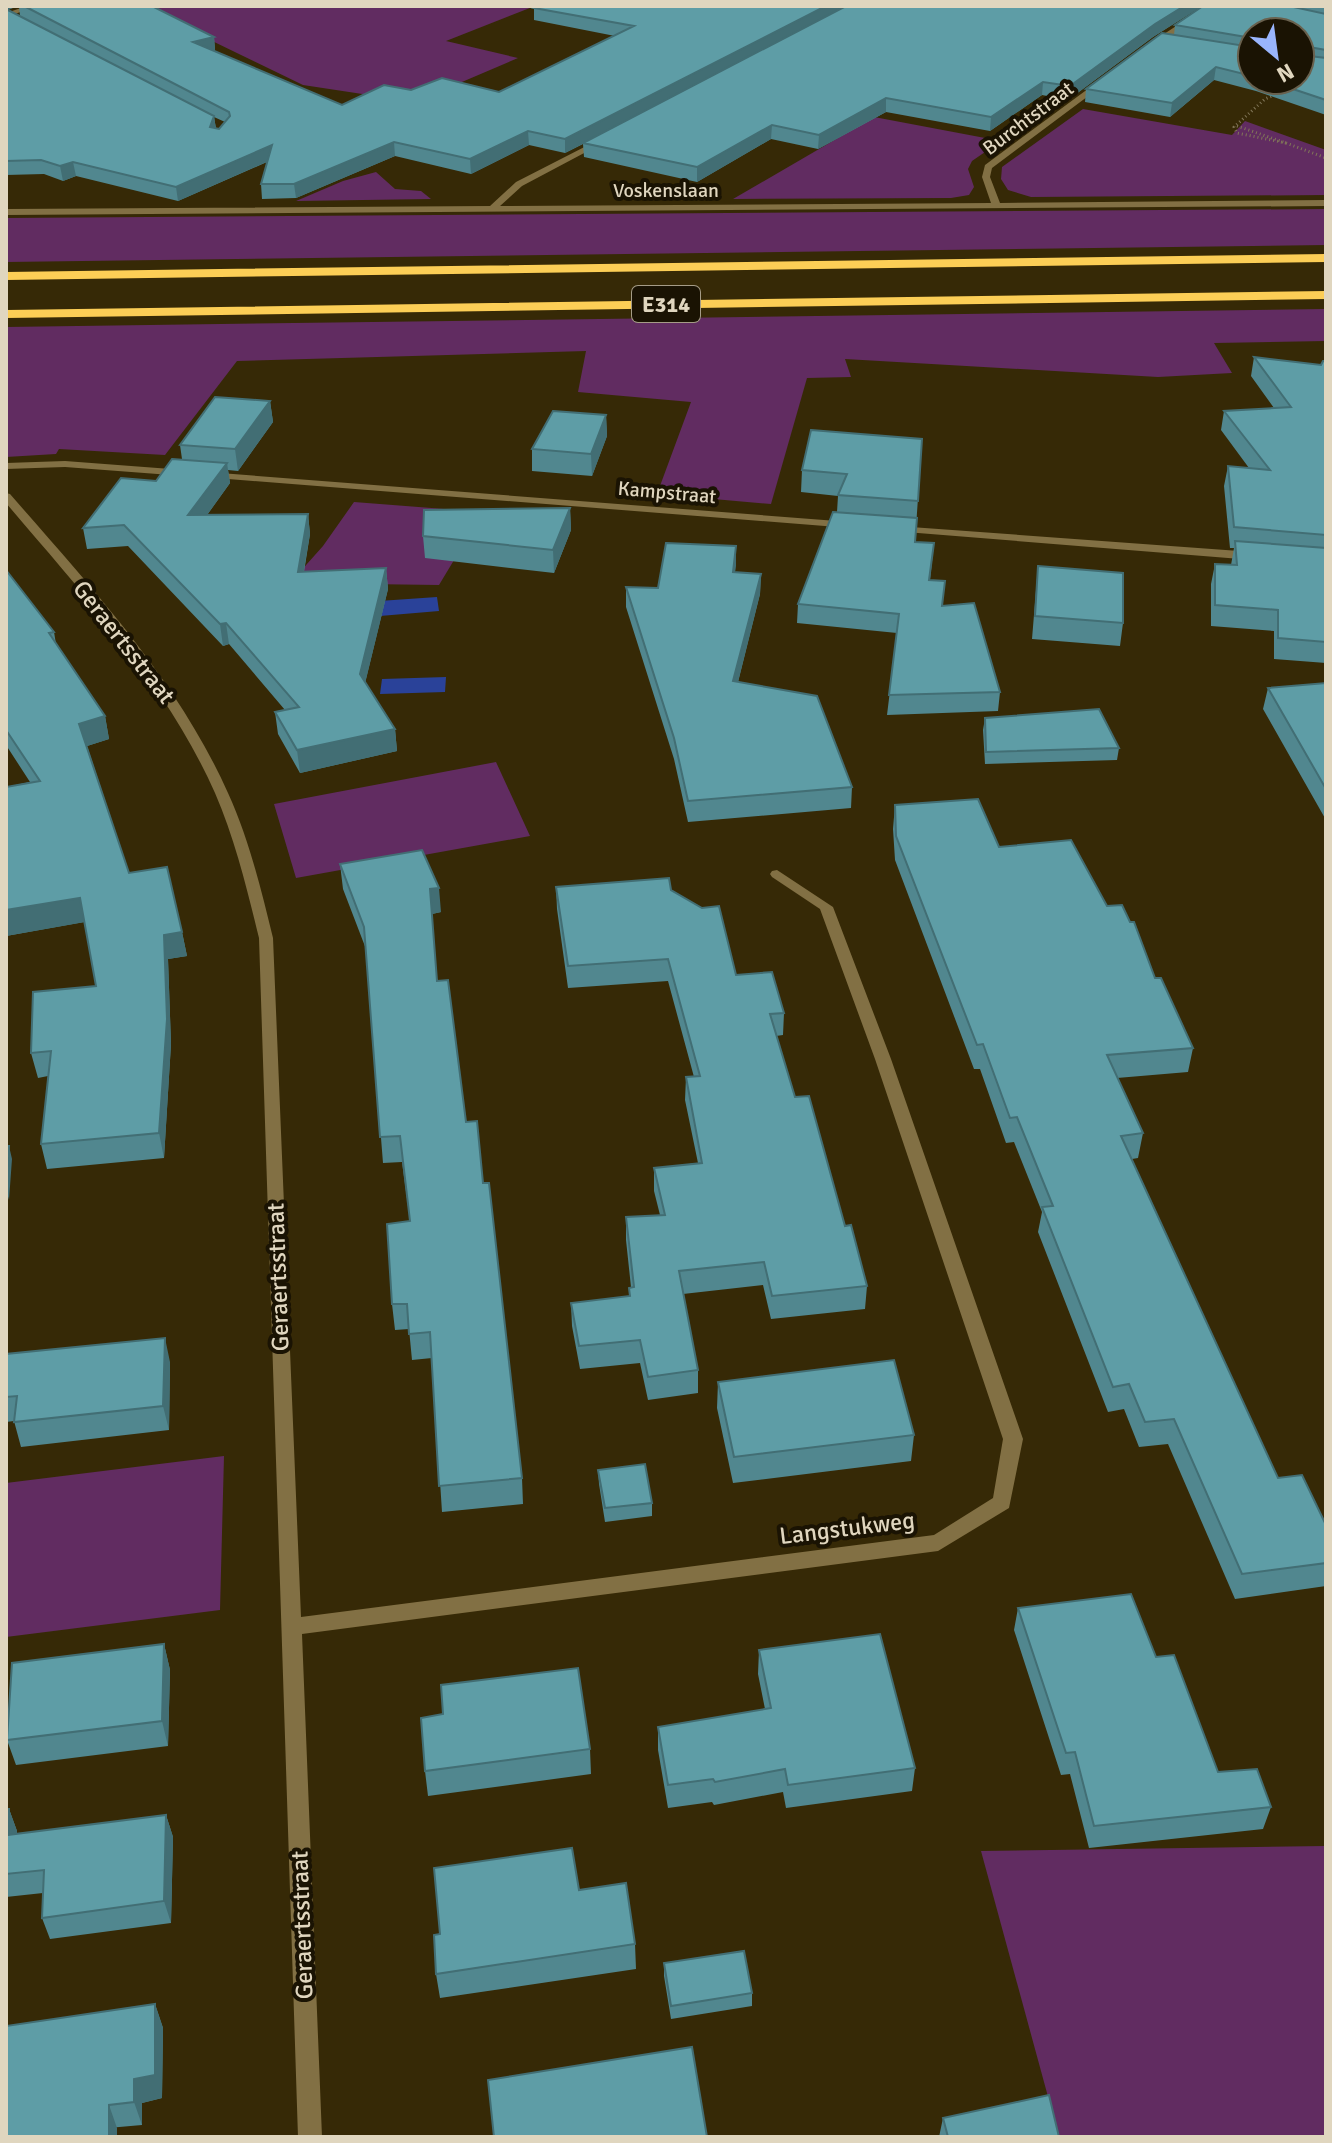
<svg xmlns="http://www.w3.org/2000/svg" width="1332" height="2143" font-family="Signika,sans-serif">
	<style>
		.green { fill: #612c61 }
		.water { fill: #2a4299 }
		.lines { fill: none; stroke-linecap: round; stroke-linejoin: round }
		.path { stroke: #827759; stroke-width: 3; stroke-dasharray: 1 3; stroke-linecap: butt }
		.minor { fill: #827044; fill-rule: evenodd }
		.motorway { fill: #fcce56; fill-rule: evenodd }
		.wall { fill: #51878f; fill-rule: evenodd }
		.shaded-wall { fill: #426e74 }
		.building { fill: #5e9da6; stroke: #426e74; stroke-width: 2 }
		.labels { text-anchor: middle; stroke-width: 8; stroke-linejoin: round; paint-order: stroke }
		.far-street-label { font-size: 20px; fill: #e0d6bf; stroke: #1a1303 }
		.shield { fill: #1a1303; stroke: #a59c87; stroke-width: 2 }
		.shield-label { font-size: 22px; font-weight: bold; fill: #e0d6bf }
		.street-label { font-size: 24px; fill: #e0d6bf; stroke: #1a1303 }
	</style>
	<rect width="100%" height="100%" fill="#362906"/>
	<path class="green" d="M140 6H535L446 41 518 58 415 102 303 85Z
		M1083 109 1232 135 1245 121 1326 150V195L1031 197 1008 190 1001 179 1002 167Z
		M874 117 1001 141 972 161 968 169 974 187 969 195 951 198 733 199Z
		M376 172 395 189 421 191 431 199 296 201 343 181Z
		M1326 209V245L6 262V218Z
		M1326 309V341L1214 343 1232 373 1158 377 845 359 851 377 807 378 771 504 657 494 691 402 578 392 586 351 237 361 165 455 59 449 56 454 6 457V327Z
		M354 502 483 512 439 585 290 583 323 546Z
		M496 762 530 836 296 878 274 804Z
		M224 1456 220 1610 6 1637V1483Z
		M1326 1846V2137H1059L981 1851Z"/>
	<path class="water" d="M437 597 439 611 380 616 379 601Z
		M446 677 445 692 380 694 382 679Z"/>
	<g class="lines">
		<path class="path" d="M1237 126 1286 143 1237 133 1234 127 1265 99 1277 94
			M1286 143 1326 158"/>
		<path class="minor" d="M27 6H38L6 17V13Z
			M1207 6H1216L1153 49H1147V45Z
			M1100 80 1107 82 992 168 990 177 1000 203 1326 200V206L6 215V209L490 206 516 182 600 139 603 143 522 186 500 206 991 203 982 177 985 165Z
			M65 461 184 470 190 473 184 476 65 467 6 469V463Z
			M207 472 850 522 856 525 850 528 203 477 201 475Z
			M6 493 10 494C91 587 177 679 228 793 249 839 261 889 273 938L301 1617 934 1535 993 1498 1003 1439 875 1059 820 909 772 877 770 874 772 871 777 870 833 907 891 1059 1023 1439 1009 1508 938 1551 302 1634 322 2137H298L259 938C247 889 235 839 215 793 166 683 83 594 6 503Z
			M897 526 1253 552 1259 556 1253 560 893 531V527Z"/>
		<path class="motorway" d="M1326 254V262L6 280V272Z
			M1326 291V299L6 318V310Z"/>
	</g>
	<path class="wall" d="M6 6H18L8 10 146 81 20 16 19 6H152L214 37 215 50 214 51 342 105 411 90 499 92 615 36 534 20V8L1202 6 1153 37 1068 100 1042 95 990 131 886 112 818 149 771 139 697 182 584 157 583 144 565 153 529 145 471 174 395 156 296 198 262 199 261 184 267 162 178 201 76 176 63 181 44 174 6 175ZM214 117 225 122 219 129 216 128Z
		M1203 6H1326V115L1256 91 1214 80 1170 117 1085 102 1086 89 1174 35 1175 25ZM1252 32 1300 80H1252Z
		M1254 357 1321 365 1326 361V663L1274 659V631L1211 626V584L1215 564 1231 565 1234 548H1230L1224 486 1228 466 1249 468 1221 430 1224 411 1274 408 1251 376Z
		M270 401 273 422 238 471 228 470 230 483 207 515 308 514 310 534 304 572 386 568 388 589 365 683 395 729 397 751 300 773 278 734 275 712 285 710 229 644 223 646 128 546 87 549 83 528 156 481 182 459 180 445Z
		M606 415 607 436 592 476 532 471V449Z
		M922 439 915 542 934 543 930 580 943 606 1000 692 998 711 887 715 897 633 797 623 798 604 837 512 838 496 801 492 802 470Z
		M570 508 571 530 554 573 425 558 423 536Z
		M736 546 735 572 761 574 760 594 738 682 852 787 851 808 688 822 674 759 626 607V587L658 588Z
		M1038 566 1123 623 1120 646 1032 639Z
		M6 570 54 632 56 644 105 716 109 739 87 746 129 873 182 932 187 956 168 959 171 1044 164 1158 47 1169 41 1144 48 1076 38 1078 31 1053 96 986 84 922 6 936V787L30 782 6 745Z
		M1326 683V820L1263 709 1268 688Z
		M985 718 1119 748 1117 760 985 764 983 730Z
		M895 805 999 847 1107 906 1155 978 1193 1048 1188 1072 1117 1078 1143 1133 1138 1158 1132 1159 1278 1478 1326 1525V1586L1235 1599 1168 1444 1139 1447 1124 1409 1108 1412 1038 1232 1042 1212 1014 1142 1006 1143 980 1069H974L895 860 893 829Z
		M340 864 441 912 432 914 437 981 466 1122 483 1183 522 1478 523 1504 442 1512 432 1358 412 1360 409 1329 395 1330 392 1304 410 1221 402 1162 383 1163 366 949 343 889Z
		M556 887 671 890 736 975 784 1013 783 1035 776 1036 795 1097 845 1226 867 1286 865 1309 771 1319 763 1285 683 1294 698 1370V1393L648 1400 640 1363 580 1369 572 1326 571 1303 629 1296V1288L631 1287 626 1240V1217L660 1215 654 1191V1168L698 1163 685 1100 686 1077H694L668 981 568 988 557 909Z
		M6 1354 170 1362 169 1430 21 1447 14 1421 6 1422Z
		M718 1382 914 1435 911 1461 733 1483 717 1408Z
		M598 1470 652 1503V1516L605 1522 599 1484Z
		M1018 1608 1156 1657 1218 1772 1271 1807 1263 1829 1089 1848 1070 1774 1061 1775 1014 1630Z
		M164 1644 170 1670 168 1746 16 1765 7 1740Z
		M759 1650 915 1768 912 1791 786 1808 783 1792 714 1805 712 1802 668 1808 658 1750V1727L765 1709 758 1674Z
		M443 1714 590 1749 591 1774 428 1796 425 1771Z
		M6 1809H9L17 1831V1834L166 1815 173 1837 171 1923 50 1939 42 1918 43 1893 6 1897Z
		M579 1890 635 1944 636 1969 440 1998 436 1974 440 1934Z
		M664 1963 752 1993V2006L671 2019 664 1976Z
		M155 2004 163 2028 162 2098 142 2103V2125L6 2137Z
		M943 2118 1059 2137H939Z"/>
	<path class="shaded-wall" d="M6 6H18L6 10Z
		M826 6H850L565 153V139Z
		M1184 6H1202L1153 37 1068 100 1070 86 1155 24Z
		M214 37 215 50 195 55 193 42Z
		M1216 67 1214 80 1170 117 1172 103Z
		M1043 82 1042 95 990 131 991 117Z
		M886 98V112L818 149 819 135Z
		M214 116 216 130 210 127Z
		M772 125 771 139 697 182V167Z
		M528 131 529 145 471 174 470 159Z
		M394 142 395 156 296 198 294 184Z
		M272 145 273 159 178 201 176 187Z
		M73 162 76 176 63 181 60 166Z
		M270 401 273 422 238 471 235 449Z
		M606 415 607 436 592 476 591 454Z
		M227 463 230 483 192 536 188 515Z
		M570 508 571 530 554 573 553 550Z
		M308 514 310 534 300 593 298 572Z
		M736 546V566L732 592 733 572Z
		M386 568 388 589 362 696 360 674Z
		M761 574 760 594 733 702V681Z
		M226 623 229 644 223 646 220 624Z
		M105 716 109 739 84 747 79 724Z
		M395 729 397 751 300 773 297 750Z
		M439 888 441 912 432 914 430 889Z
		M80 898 85 922 6 936V910Z
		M182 932 187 956 168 959 171 1044 164 1158 159 1133 164 935Z
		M9 1146 12 1159 9 1200 6 1189Z
		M165 1338 170 1362 169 1430 163 1406Z
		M164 1644 170 1670 168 1746 162 1721Z
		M9 1809 17 1831 15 1857 7 1835Z
		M166 1815 173 1837 171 1923 164 1901Z
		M155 2004 163 2028 162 2098 142 2103V2125L134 2102V2079Z
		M109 2105 117 2128V2137H109Z"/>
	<path class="building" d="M24 6H152L214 37 193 42 342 105 384 85 411 90 442 78 499 92 634 26 534 8 538 6H826L565 139 528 131 470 159 394 142 294 184H261L272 145 176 187 73 162 60 166 41 160 6 161V9L214 116 210 127 219 129 230 116 229 112Z
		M846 6H1184L1155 24 1070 86 1043 82 991 117 886 98 819 135 772 125 697 167 583 143Z
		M1203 6H1289L1326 14V50L1303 46 1300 55 1326 58V100L1266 80H1300V32H1252V38L1175 25Z
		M1162 33 1252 47V76L1216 67 1172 103 1086 89Z
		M1254 357 1321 365 1323 361H1326V535L1234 527 1228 466 1270 470 1224 411 1291 407Z
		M215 397 270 401 235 449 180 445Z
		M553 411 606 415 591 454 532 449Z
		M811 430 922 439 918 501 838 495 847 474 802 470Z
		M172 459 227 463 188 515 308 514 298 572 386 568 360 674 395 729 297 750 275 712 299 707 226 623 220 624 124 525 83 528 121 478 156 481Z
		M570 508 553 550 423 536 424 510Z
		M833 512 917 518 915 542 934 543 929 580 945 581 942 606 974 603 1000 692 889 695 899 614 798 604Z
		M1235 541 1326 548V642L1278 638V610L1215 605V564L1237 565Z
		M666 543 736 546 733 572 761 574 733 681 817 696 852 787 688 801 674 738 626 587 658 588Z
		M1038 566 1123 573V623L1035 616Z
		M6 570 54 632 49 633 105 716 79 724 129 873 167 867 182 932 164 935 167 1019 159 1133 41 1144 51 1051 31 1053 33 992 96 986 80 898 6 910V787L40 781 6 730Z
		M1326 683V789L1268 688Z
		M1099 709 1119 748 986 752 985 718Z
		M978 799 999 847 1071 840 1107 906 1122 905 1130 922H1134L1155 978H1161L1193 1048 1107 1055 1143 1133 1121 1136 1278 1478 1302 1475 1326 1525V1563L1242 1574 1174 1419 1145 1422 1129 1384 1113 1387 1042 1207 1053 1206 1017 1117 1010 1118 983 1044 977 1045 896 836 895 805Z
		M422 850 439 888 430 889 437 981 448 980 466 1122 477 1121 483 1183H489L522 1478 439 1486 430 1332 409 1334 407 1304H392L387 1224 410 1221 400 1136 380 1137 364 927 340 864Z
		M669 878 671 890 702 908 719 906 736 975 772 972 784 1013 770 1014 795 1097 809 1096 845 1226 851 1225 867 1286 772 1296 764 1262 679 1271 698 1370 648 1377 640 1340 579 1346 571 1303 630 1296 629 1288 634 1287 626 1217 665 1215 654 1168 702 1163 686 1077 700 1076 668 959 568 966 556 887Z
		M6 1146H9L6 1178Z
		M165 1338 163 1406 14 1422 17 1396 6 1397V1354Z
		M894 1360 914 1435 734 1457 718 1382Z
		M645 1464 652 1503 605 1508 598 1470Z
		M1131 1594 1156 1657 1174 1655 1218 1772 1257 1769 1271 1807 1094 1826 1075 1752 1066 1753 1018 1608Z
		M880 1634 915 1768 788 1785 785 1769 715 1782 713 1779 668 1785 658 1727 771 1708 759 1650Z
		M164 1644 162 1721 7 1740 12 1663Z
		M578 1668 590 1749 425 1771 421 1718 443 1714 441 1685Z
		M6 1809H9L7 1835 166 1815 164 1901 42 1918 44 1870 6 1874Z
		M572 1848 579 1890 626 1883 635 1944 436 1974 434 1935 440 1934 434 1868Z
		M744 1951 752 1993 671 2006 664 1963Z
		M155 2004V2075L134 2079V2102L109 2105V2137H6V2026Z
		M692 2047 707 2137H494L488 2080Z
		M1049 2095 1059 2137H948L943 2118Z"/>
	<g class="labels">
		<g class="far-street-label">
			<text transform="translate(1028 118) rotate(-37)" y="7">Burchtstraat</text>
			<text x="666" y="197">Voskenslaan</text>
			<text transform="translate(667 492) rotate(5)" y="7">Kampstraat</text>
		</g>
		<rect class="shield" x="632" y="286" width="68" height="36" rx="6"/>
		<g class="shield-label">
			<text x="666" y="312">E314</text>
		</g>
		<g class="street-label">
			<text transform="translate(124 642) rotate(52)" y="8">Geraertsstraat</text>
			<text transform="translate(278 1277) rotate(-92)" y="8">Geraertsstraat</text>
			<text transform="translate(847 1528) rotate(-7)" y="8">Langstukweg</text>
			<text transform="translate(302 1925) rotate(-92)" y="8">Geraertsstraat</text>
		</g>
	</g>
	<rect width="1332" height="2143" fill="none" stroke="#e0d6bf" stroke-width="16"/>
	<g transform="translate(1276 56) rotate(151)"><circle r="38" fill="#1a1303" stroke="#69614e" stroke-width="2"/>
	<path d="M0-6L14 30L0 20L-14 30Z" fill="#99b5fd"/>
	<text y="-12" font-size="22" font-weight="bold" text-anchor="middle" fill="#e0d6bf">N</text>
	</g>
</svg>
